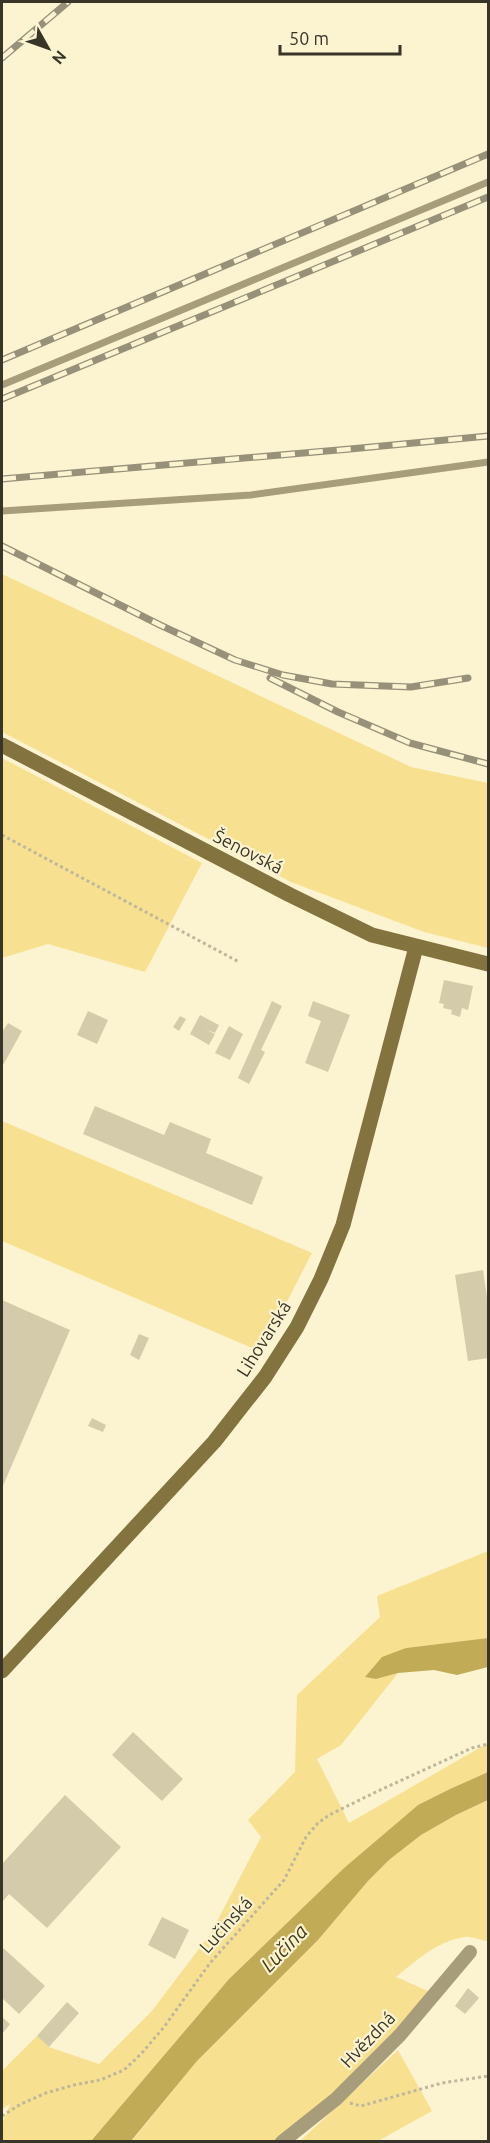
<svg xmlns="http://www.w3.org/2000/svg" width="490" height="2143" font-family="Ubuntu,sans-serif">
	<style>
		.green { fill: #f7e191 }
		.water { fill: #c2ab56 }
		.building { fill: #d4cbaa }
		.lines { fill: none; stroke-linecap: round; stroke-linejoin: round }
		.path { stroke: #beb79b; stroke-width: 3; stroke-dasharray: 3 3; stroke-linecap: butt }
		.lane { stroke: #a79d7b; stroke-width: 7 }
		.street { stroke: #a79d7b; stroke-width: 14 }
		.secondary { stroke: #83743f; stroke-width: 15 }
		.rail-casing { stroke: #97917a; stroke-width: 7 }
		.rail { stroke: #fcf3d1; stroke-width: 4.5; stroke-dasharray: 14; stroke-linecap: butt }
		.labels { text-anchor: middle; stroke-width: 4.5; stroke-linejoin: round; paint-order: stroke }
		.street-label { font-size: 18px; fill: #383528; stroke: #fcf3d1 }
		.water-label { font-size: 20px; font-style: italic; fill: #463c17; stroke: #fcf3d1 }
	</style>
	<rect width="100%" height="100%" fill="#fcf3d1"/>
	<path class="green" d="M2 574 411 767 488 783V948L424 932 291 882 2 732Z
		M2 758 202 863 145 972 48 944 2 958Z
		M2 1121 312 1253 261 1352 2 1241Z
		M488 1551V1638L406 1648 376 1679 398 1673 341 1745 317 1759 349 1823 488 1743V1772L450 1789 418 1805 344 1868 229 1979 91 2141H2V2124L10 2104 2 2109V2071L37 2036 49 2047 99 2064 151 2012 211 1933 261 1837 248 1820 295 1772 297 1695 380 1617 377 1596Z
		M488 1800V1941C481 1941 472 1936 465 1937 437 1941 417 1960 396 1977L428 1991 410 2014 348 2081 274 2141 131 2142 197 2061 318 1940 368 1881 389 1860 421 1835 456 1815Z
		M398 2050 432 2111 378 2141H300Z"/>
	<path class="water" d="M488 1638V1667L457 1675 434 1670 398 1673 376 1679 365 1677 382 1657 406 1648Z
		M488 1772V1800L456 1815 421 1835 389 1860 368 1881 318 1940 197 2061 131 2141H91L229 1979 344 1868 418 1805 450 1789Z"/>
	<path class="building" d="M444 980 473 986 468 1010 462 1008 460 1017 451 1014 452 1010 443 1008 444 1004 439 1003Z
		M272 1001 282 1006 261 1050 265 1052 249 1084 238 1078Z
		M313 1001 350 1015 328 1072 305 1063 321 1021 308 1016Z
		M88 1011 108 1020 97 1044 77 1035Z
		M200 1015 219 1025 215 1033 205 1029 215 1034 209 1045 190 1034Z
		M180 1016 186 1019 179 1031 173 1027Z
		M8 1023 22 1031 2 1067V1032Z
		M229 1026 243 1034 230 1060 215 1053Z
		M95 1106 164 1135 170 1122 211 1139 206 1153 263 1177 252 1205 83 1134Z
		M483 1270 488 1304V1358L468 1361 455 1275Z
		M2 1300 70 1330 2 1488Z
		M139 1334 149 1338 139 1360 130 1355Z
		M92 1418 106 1425 103 1432 88 1426Z
		M133 1732 183 1779 162 1801 112 1755Z
		M65 1795 121 1847 47 1928 9 1894 2 1902V1864Z
		M162 1917 189 1930 175 1959 148 1945Z
		M2 1947 45 1986 19 2014 2 1998Z
		M468 1988 479 1998 465 2014 455 2006Z
		M67 2002 79 2013 49 2047 37 2036Z
		M2 2017 10 2024 2 2034Z"/>
	<g class="lines">
		<path class="path" d="M2 835 239 962
			M350 2103 361 2106 442 2083 488 2076
			M2 2116 21 2104 46 2093 74 2085 100 2080 124 2070 141 2054 164 2027 210 1963 284 1880 306 1837 318 1823 329 1815 378 1791 472 1748 488 1744"/>
		<path class="lane" d="M2 385 488 182
			M2 511 251 495 488 462"/>
		<path class="street" d="M282 2142 336 2099 400 2035 470 1952"/>
		<path class="secondary" d="M2 745 290 895 372 935 488 964
			M2 1671 214 1442 265 1377 297 1327 321 1279 343 1225 416 947"/>
		<g class="rail-casing">
			<path id="rail" d="M2 58 68 2
				M2 360 488 154
				M2 399 488 197
				M2 479 350 449 488 436
				M2 546 160 625 235 660 283 675 332 684 411 687 468 678
				M270 678 338 712 410 743 488 764"/>
		</g>
		<use href="#rail" class="rail"/>
	</g>
	<g class="labels">
		<g class="street-label">
			<text transform="translate(248 852) rotate(27)" y="6">Šenovská</text>
			<text transform="translate(264 1339) rotate(-58)" y="6">Lihovarská</text>
			<text transform="translate(226 1925) rotate(-48)" y="6">Lučinská</text>
			<text transform="translate(368 2040) rotate(-46)" y="6">Hvězdná</text>
		</g>
		<g class="water-label">
			<text transform="translate(284 1948) rotate(-46)" y="7">Lučina</text>
		</g>
	</g>
	<rect width="490" height="2143" fill="none" stroke="#383528" stroke-width="6"/>
	<g transform="translate(48 48) rotate(130)" stroke="#fcf3d1" stroke-width="4.5" paint-order="stroke">
	<path d="M0-4.5L10 22L0 15L-10 22Z" fill="#383528"/>
	<text y="-9" font-size="16" font-weight="bold" text-anchor="middle" fill="#383528">N</text>
	</g>
	<path d="M280 45v9h120v-9" fill="none" stroke="#383528" stroke-width="3"/>
	<text x="289" y="45" font-size="18" fill="#383528" stroke="#fcf3d1" stroke-width="4.5" paint-order="stroke">50 m</text>
</svg>
